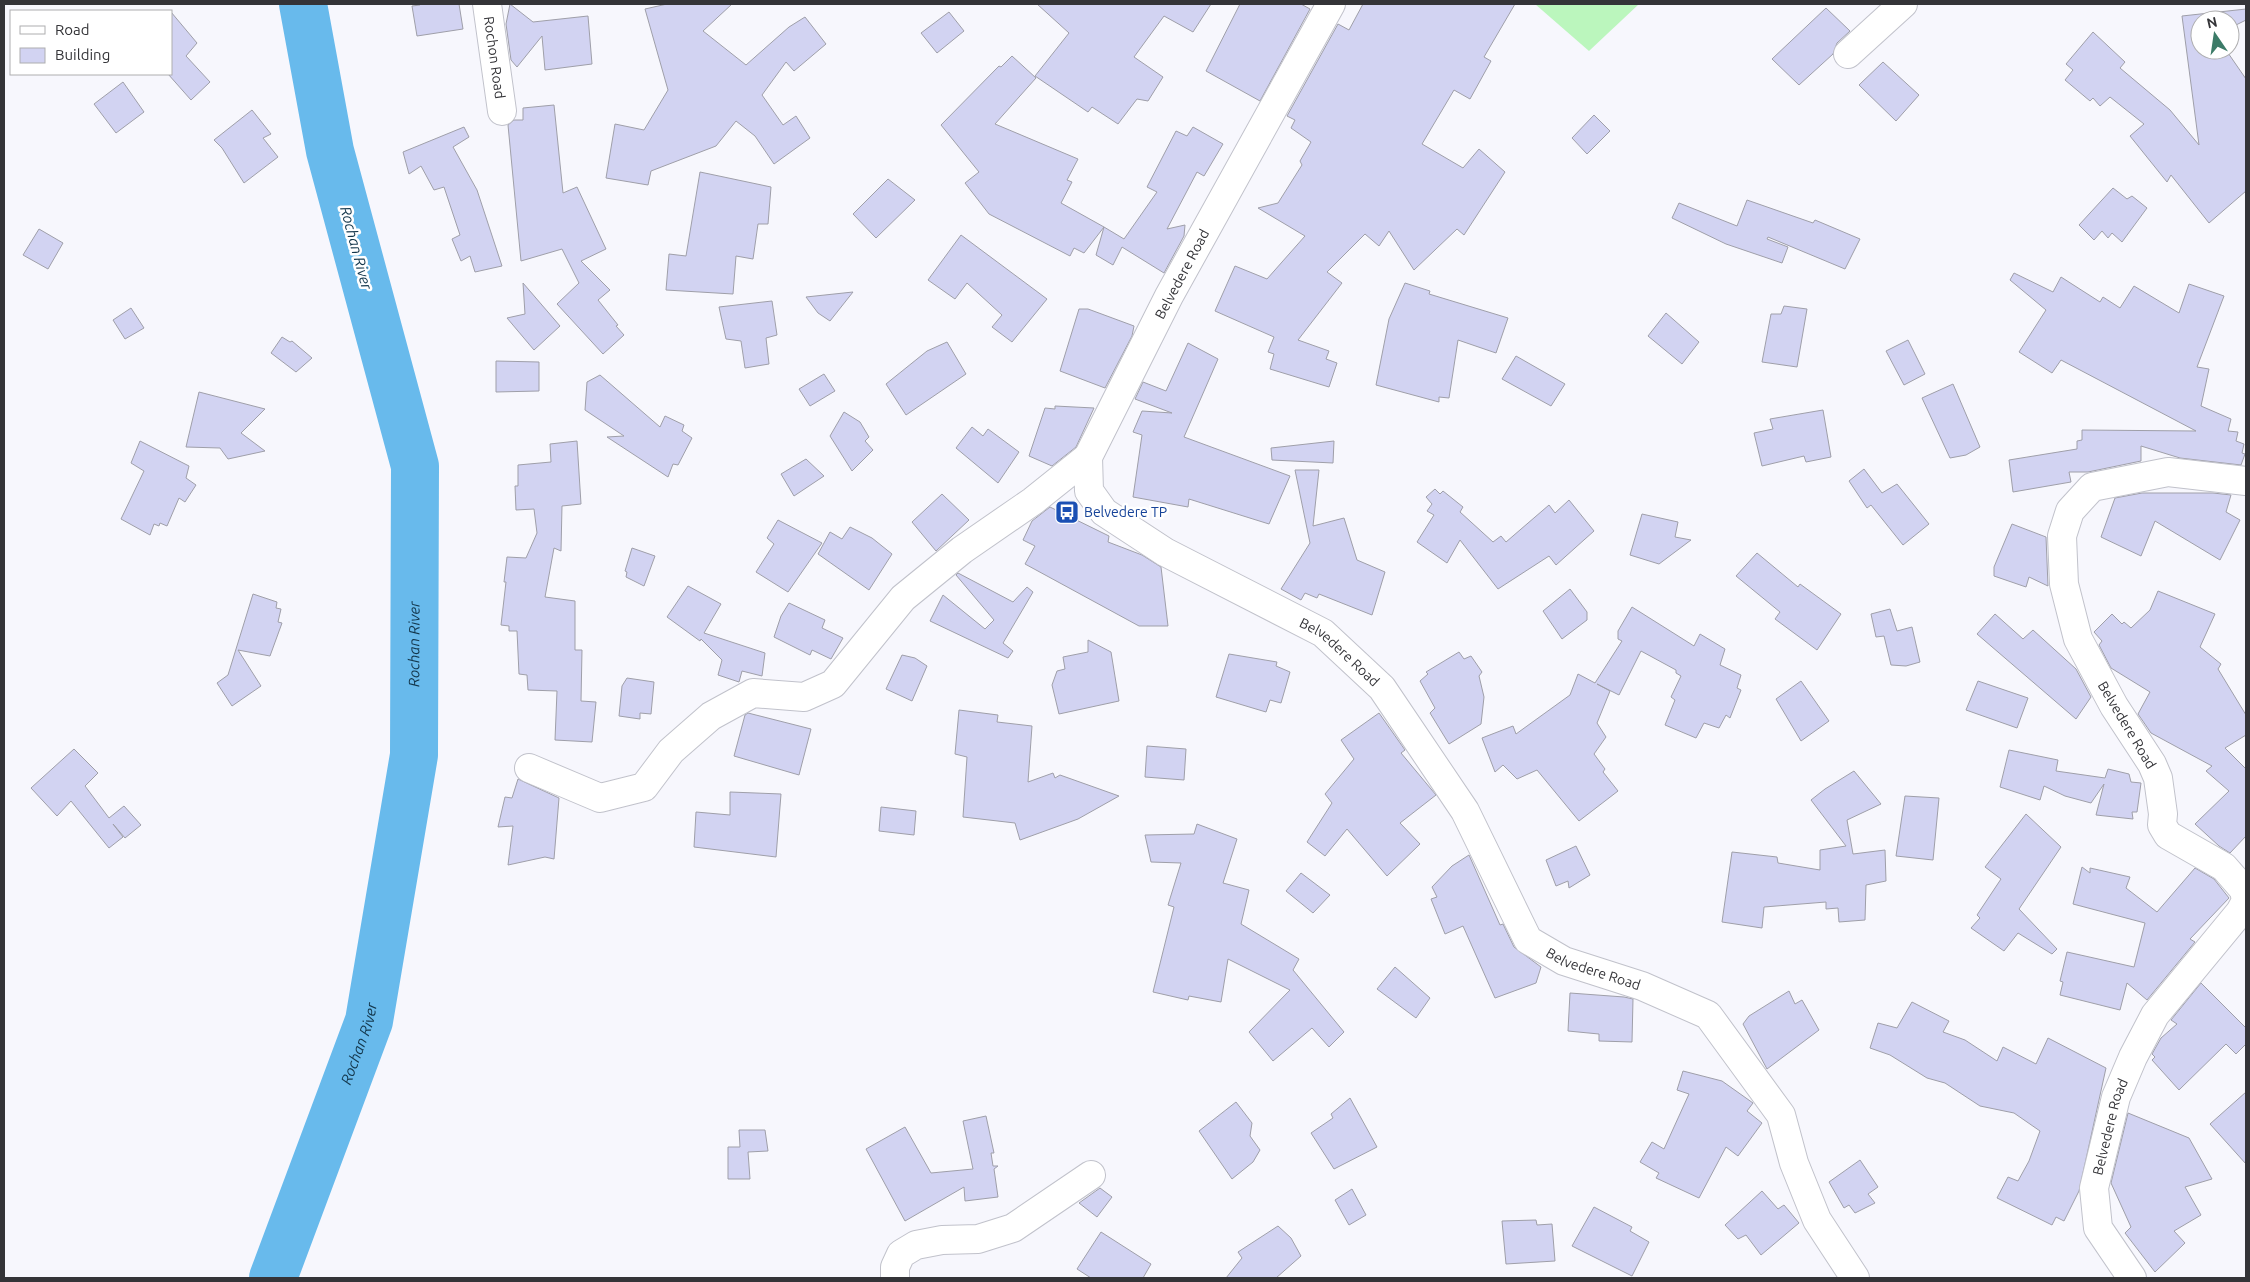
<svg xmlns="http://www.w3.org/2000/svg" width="2250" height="1282" font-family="Ubuntu,sans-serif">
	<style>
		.green { fill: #bbf6bd }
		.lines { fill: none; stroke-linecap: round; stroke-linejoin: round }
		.river { stroke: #68baec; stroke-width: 48 }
		.building { fill: #d2d3f2; stroke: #9f9fa9 }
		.minor-casing { stroke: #c1c2cb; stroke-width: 30 }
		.minor { stroke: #fff; stroke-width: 28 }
		.labels { text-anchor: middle; stroke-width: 5; stroke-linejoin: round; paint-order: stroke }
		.street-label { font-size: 14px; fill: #343438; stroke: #fff }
		.transit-label { font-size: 14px; fill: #164399; stroke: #fff; text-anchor: start }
		.water-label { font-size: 15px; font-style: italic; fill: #13364b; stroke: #fff }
	</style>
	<rect width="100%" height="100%" fill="#f7f7fd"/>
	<path class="green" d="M1535 4H1639L1589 51Z"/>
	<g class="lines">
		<path class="river" id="s1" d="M273 1278 369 1021 414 755 415 466 330 151 303 4"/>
	</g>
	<path class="building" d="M420 4H459L463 29 417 36 412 6 420 5Z
		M510 4 533 22 588 16 592 64 545 70 542 36 517 67 511 60 506 24Z
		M667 4H732L703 31 746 65 789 27 805 17 826 44 794 71 786 62 762 95 783 125 796 116 810 138 774 164 755 136 736 121 716 146 651 171 648 185 606 178 615 124 644 130 668 90 645 9Z
		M1037 4H1211L1193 32 1164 16 1134 57 1163 77 1148 101 1137 99 1118 124 1092 107 1088 112 1035 76 1069 33Z
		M1240 4H1301L1310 9 1260 101 1206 71Z
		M1363 4H1515L1484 57 1491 61 1470 99 1454 90 1422 144 1463 168 1479 149 1505 172 1464 235 1457 229 1414 270 1389 231 1379 246 1365 234 1327 272 1342 283 1298 340 1329 351 1326 359 1337 363 1329 387 1270 369 1274 354 1268 352 1274 337 1215 311 1235 266 1267 279 1305 236 1258 208 1278 203 1302 165 1300 161 1311 142 1291 128 1295 120 1287 116 1338 24 1349 30Z
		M1826 8 1850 31 1837 43 1833 54 1799 85 1772 59Z
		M2246 9V20L2230 28V20H2200V50H2226L2246 79V191L2209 223 2171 175 2167 182 2130 136 2144 124 2110 97 2100 106 2093 98 2090 101 2065 80 2073 70 2066 64 2093 32 2125 62 2120 68 2170 110 2199 145 2182 16Z
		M171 12 197 43 186 56 210 82 191 100 168 74H171Z
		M949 12 964 31 937 53 921 33Z
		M1012 56 1036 78 995 124 1078 159 1067 180 1072 182 1061 203 1104 227 1084 253 1074 248 1070 256 989 214 965 183 979 172 941 125 999 66 1001 67Z
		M1883 62 1919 95 1896 121 1859 85Z
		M123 82 144 112 116 133 94 104Z
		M554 105 563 193 577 187 606 249 581 261 610 290 598 300 618 325 616 326 624 335 603 354 557 304 579 283 562 249 521 261 508 125 514 120H523V108Z
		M252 110 271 134 263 138 278 157 244 183 222 148 214 140Z
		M1594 115 1610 131 1587 154 1572 138Z
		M464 127 469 137 453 147 477 190 502 266 475 272 470 256 461 261 452 239 460 235 444 187 434 190 421 166 409 174 403 152Z
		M1193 127 1223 144 1204 176 1197 172 1167 229 1185 225 1184 236 1164 273 1122 247 1113 265 1096 255 1104 227 1124 239 1157 192 1147 187 1176 131 1187 136Z
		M700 172 771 187 768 224H758L753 259 736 256 733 294 666 290 669 254 686 256Z
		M888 179 915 200 876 238 853 214Z
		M2113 188 2127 199 2132 196 2147 208 2122 242 2112 233 2108 238 2102 231 2094 240 2079 225Z
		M1747 200 1813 223 1815 220 1860 239 1845 269 1768 237 1767 239 1788 247 1782 263 1726 244 1672 218 1679 203 1737 226Z
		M39 229 63 243 48 269 23 255Z
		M961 235 1047 299 1012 342 992 327 1002 315 967 283 955 299 928 280Z
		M2014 273 2053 292 2061 277 2100 302 2103 297 2120 308 2134 286 2179 313 2189 284 2224 296 2197 367 2209 369 2201 406 2231 419 2228 431 2238 432 2236 441 2244 444 2242 453 2245 454 2241 465 2180 458 2141 446V461L2088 472H2069L2071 482 2013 492 2009 460 2077 449V441L2082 440V430L2196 431 2061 360 2052 373 2019 352 2046 310 2010 280Z
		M523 283 560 326 534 350 507 318 525 314Z
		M1405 283 1430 291 1429 294 1508 318 1496 353 1458 340 1449 398 1439 397V402L1376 385 1389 319Z
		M853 292 830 321 818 313 806 297Z
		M772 301 777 335 766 338 769 364 745 368 741 341 726 339 719 307Z
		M1784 306 1807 309 1797 367 1762 362 1771 314H1781Z
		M131 308 144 328 125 339 113 320Z
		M1079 309H1088L1134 326 1132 336 1105 388 1060 371Z
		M1666 313 1699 342 1682 364 1648 336Z
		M282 337 290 342 292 341 312 358 296 372 271 353Z
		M1908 340 1925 374 1904 385 1886 351Z
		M947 342 966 374 906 415 886 384 927 351Z
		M1188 343 1218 359 1184 437 1290 476 1269 524 1189 499 1188 507 1133 497 1142 435 1133 432 1142 411 1172 413 1135 399 1143 382 1166 391Z
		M1516 356 1565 384 1551 406 1502 379Z
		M496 361 539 362V391L496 392Z
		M824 374 835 391 810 406 799 389Z
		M600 375 660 427 665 416 684 425 682 431 692 438 678 465 673 464 668 477 607 437 624 436 585 410 587 382Z
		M1953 384 1980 447 1966 455 1950 458 1922 398Z
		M199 392 265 409 241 433 265 451 228 459 220 448 186 447Z
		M1055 406 1094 408 1076 447 1052 466 1029 456 1045 408 1055 409Z
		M1823 410 1831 457 1806 462 1804 456 1762 466 1754 433 1773 429 1770 419Z
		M844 412 860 422 869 437 865 441 873 450 852 471 830 436Z
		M972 427 983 436 988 429 1019 452 998 483 956 448Z
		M140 441 189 466 186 478 196 485 185 502 179 498 167 526 160 523 159 526 154 524 150 535 121 519 144 471 131 463Z
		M577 441 581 504 562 506 561 551 554 548 545 597 575 601V650H582L581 701 596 702 592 742 555 740 557 691 528 690 527 675 519 674 517 631H509V626L501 625 506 582H504L507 557 526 558 537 533 534 509 516 510 515 486H518V465L551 462 550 444Z
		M1334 441 1333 463 1272 460 1271 448Z
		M806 459 824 476 794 496 781 474Z
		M1864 469 1882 493 1897 484 1929 524 1903 545 1871 505 1867 508 1849 481Z
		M1295 470H1319L1313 526 1344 518 1357 560 1385 572 1372 615 1319 594 1317 598 1305 593 1301 600 1281 589 1310 543Z
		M1435 489 1440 494 1443 491 1463 507 1460 512 1493 542 1501 536 1506 542 1549 505 1555 513 1569 500 1594 531 1556 565 1549 556 1498 589 1460 540 1447 563 1417 542 1434 515 1427 511 1432 504 1426 497Z
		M2142 493H2213L2231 495 2226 512 2240 520 2220 560 2155 521 2141 556 2101 537 2115 498Z
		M942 494 969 520 936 551 912 522Z
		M1050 507 1109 536 1108 542 1142 555 1161 567 1168 626H1139L1025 564 1035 546 1023 540 1032 521Z
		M1642 514 1678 522 1675 537 1691 540 1659 564 1630 555Z
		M778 520 822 543 788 592 756 572 774 544 767 538Z
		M2012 524 2046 537 2048 586 2029 577 2026 587 1994 576V567Z
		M850 527 872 538 892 554 869 590 818 554 830 532 842 539Z
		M632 548 655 556 644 586 626 577 627 572 625 571Z
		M1757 553 1798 587 1800 584 1841 614 1817 650 1775 619 1780 612 1736 576Z
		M958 573 1013 602 1027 587 1033 592 1003 643 1013 651 1008 658 930 621 943 595 985 629 994 620 956 575Z
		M688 586 721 604 704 633 765 653 762 676 742 671 739 682 718 675 722 660 701 639 700 641 667 617Z
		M1570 589 1587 612V620L1562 639 1543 611Z
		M2158 591 2215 614 2200 647 2221 664 2218 669 2246 715V735L2225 748 2246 769V836L2230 853 2219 846 2195 824 2229 791 2206 771 2212 766 2151 733 2138 714 2150 692 2111 668 2099 645 2102 641 2094 632 2112 614 2122 624 2124 622 2131 628 2150 610Z
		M253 594 277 602 276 608 281 609 278 622 282 623 270 656 238 650 261 686 232 706 217 683 228 675Z
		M789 603 825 620 822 628 843 638 831 659 812 650 810 655 774 637 781 616Z
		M1632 607 1694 646 1700 634 1725 649 1720 665 1741 675 1737 688 1741 690 1730 718 1726 715 1719 728 1704 723 1696 738 1665 725 1675 700 1671 697 1681 676 1676 673V670L1641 651 1619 695 1597 684 1610 691 1597 723 1606 737 1594 754 1605 769 1603 772 1618 791 1579 821 1537 770 1517 779 1503 765 1495 772 1482 738 1513 726 1516 734 1570 695 1578 674 1595 683 1622 641 1618 639V631Z
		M1890 609 1897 631 1912 627 1920 662 1906 666 1891 665 1884 636 1876 637 1871 614Z
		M1995 614 2023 639 2033 630 2076 669 2091 697 2076 719 1977 634Z
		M1088 640 1111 652 1119 701 1059 714 1052 685 1057 671 1065 669 1063 657 1088 652Z
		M1459 652 1464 659 1471 656 1482 672 1479 676 1484 697 1481 724 1449 744 1430 713 1435 708 1420 681 1428 674 1426 672Z
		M1229 654 1277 662 1276 666 1290 672 1281 703 1270 700 1266 712 1216 697Z
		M902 655 915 658 927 666 912 701 886 689Z
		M627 678 654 682 651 714 640 713V719L619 716 622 686Z
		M1801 681 1829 721 1801 741 1776 699Z
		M1978 681 2028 698 2017 728 1966 710Z
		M959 710 998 715 997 722 1032 726 1028 782 1053 773 1055 778 1060 775 1119 796 1078 819 1020 840 1015 823 963 817 967 757 955 754Z
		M748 713 811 729 799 775 734 756 745 715Z
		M1379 713 1405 750 1401 753 1436 795 1400 823 1420 844 1387 876 1347 829 1325 856 1307 842 1332 803 1325 794 1354 759 1341 740Z
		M1147 746 1186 749 1184 780 1145 777Z
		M74 749 98 773 85 786 109 818 124 806 141 825 125 838 113 824 123 837 109 848 71 801 57 816 31 788Z
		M2009 750 2058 760 2056 771 2105 778 2108 769 2129 774 2131 782 2141 783 2137 812H2132L2133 819 2096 815 2104 784 2091 803 2065 796 2044 786 2040 800 2000 787Z
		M1854 771 1881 804 1847 820 1853 854 1885 850 1886 881 1866 885 1865 920 1839 922 1838 908 1826 909V902L1764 907 1762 928 1722 922 1732 852 1777 857 1778 863 1820 870V850L1846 846 1811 800 1825 789Z
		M518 779 559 798 554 859 545 857 508 865 513 826 498 827 505 797 512 798Z
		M730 792 781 794 776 857 694 847 696 812 730 815Z
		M1905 796 1939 798 1933 860 1896 856Z
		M881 807 916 811 914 835 879 831Z
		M2026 814 2061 847 2019 909 2057 949 2052 954 2018 933 2004 951 1971 928 1980 918 1977 915 2001 879 1985 867Z
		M1197 824 1237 839 1223 883 1249 890 1241 924 1299 959 1293 970 1344 1032 1329 1047 1312 1028 1273 1061 1249 1032 1290 990 1228 959 1221 1002 1189 996 1188 1000 1153 992 1174 907 1168 905 1181 863 1151 862 1145 835 1194 834Z
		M1576 846 1590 875 1569 888 1568 881 1556 886 1546 860Z
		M1469 855 1500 925 1503 924 1514 947 1541 967 1536 983 1495 998 1463 926 1445 934 1431 899 1437 897 1432 887 1452 866Z
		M2082 867 2090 873V868L2130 877 2126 888 2157 912 2195 868 2214 879 2229 898 2190 939 2195 942 2147 1000 2127 983 2120 1010 2060 995 2063 982 2060 981 2067 952 2134 967 2145 923 2073 904Z
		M1301 873 1330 895 1313 913 1286 891Z
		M1395 967 1430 998 1416 1018 1377 989Z
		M2201 983 2246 1028V1044L2236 1054 2226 1044 2179 1090 2152 1060 2155 1057 2152 1054 2161 1038 2177 1024 2171 1020Z
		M1789 991 1795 1004 1802 1000 1819 1030 1767 1069 1743 1024 1749 1016Z
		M1570 993 1624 997 1633 999 1632 1042 1599 1041V1034L1568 1031Z
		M1912 1002 1949 1021 1943 1032 1965 1040 1997 1061 2003 1047 2036 1064 2048 1038 2106 1068 2079 1191 2064 1221 2056 1217 2052 1225 1997 1198 2008 1177 2018 1181 2029 1161 2040 1131 2014 1113 1980 1106 1945 1083 1927 1078 1890 1055 1870 1048 1878 1023 1897 1028Z
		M1683 1071 1722 1081 1753 1103 1747 1111 1762 1123 1738 1156 1726 1147 1699 1198 1656 1178 1659 1173 1640 1162 1652 1142 1664 1149 1689 1094 1677 1090Z
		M2246 1092V1164L2210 1124Z
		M1350 1098 1377 1147 1334 1169 1311 1133 1333 1118 1331 1114Z
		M1236 1102 1252 1123 1250 1136 1260 1150 1253 1162 1232 1179 1199 1131Z
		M2128 1113 2189 1138 2212 1179 2185 1187 2201 1215 2174 1231 2185 1243 2155 1272 2125 1233 2131 1227 2111 1183Z
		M986 1116 994 1153H991L993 1166H998L994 1169 998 1197 965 1201 964 1187 905 1221 866 1149 905 1127 931 1173 973 1169 963 1121Z
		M739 1130H765L768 1151 748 1152 750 1179H728V1147H740Z
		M1860 1160 1878 1187 1868 1194 1875 1203 1855 1213 1849 1205 1844 1208 1829 1182Z
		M1100 1188 1112 1197 1097 1217 1079 1203Z
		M1352 1189 1366 1215 1349 1225 1335 1200Z
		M1762 1191 1778 1209 1784 1205 1799 1223 1761 1255 1746 1235 1738 1239 1725 1225Z
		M1594 1207 1632 1227 1630 1231 1649 1242 1632 1276 1572 1246Z
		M1536 1220 1537 1225 1552 1224 1555 1261 1506 1264 1502 1221Z
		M1278 1226 1291 1238 1301 1256 1276 1278H1226L1242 1258 1238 1252Z
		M1101 1232 1151 1264 1143 1278H1091L1077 1269Z"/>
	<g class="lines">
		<g class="minor-casing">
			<g id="minor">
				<path id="s2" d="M487 4 502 111"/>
				<path id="s3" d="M1331 4 1169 296 1088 457 1089 491 1104 512 1165 552 1323 633 1382 688 1465 811 1528 940 1564 961 1642 986 1708 1015 1781 1115 1794 1163 1817 1220 1855 1278"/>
				<path d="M1848 54 1903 4"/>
				<path d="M529 768 600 798 644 787 671 751 711 716 753 693 804 697 833 684 903 598 962 550 1033 501 1088 457"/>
				<path d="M895 1278V1267L901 1254 916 1245 942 1240 978 1239 1013 1228 1091 1175"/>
				<path id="s4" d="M2132 1278 2098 1228 2094 1188 2116 1097 2133 1057 2155 1015 2240 912 2246 901 2244 890 2224 867 2168 835 2162 825 2163 814 2158 778 2152 764 2114 706 2078 639 2064 584 2062 536 2070 511 2092 487 2168 472 2246 481"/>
			</g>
		</g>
		<use href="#minor" class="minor"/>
	</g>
	<defs>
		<g id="bus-square" transform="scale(1.25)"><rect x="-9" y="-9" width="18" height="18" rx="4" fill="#1a4fb4" stroke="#fff"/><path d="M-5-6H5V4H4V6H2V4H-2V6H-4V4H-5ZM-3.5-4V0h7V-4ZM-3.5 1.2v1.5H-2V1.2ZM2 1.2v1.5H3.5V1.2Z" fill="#fff"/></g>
	</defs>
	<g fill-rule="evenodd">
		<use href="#bus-square" x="1067" y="512"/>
	</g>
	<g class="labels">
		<g class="street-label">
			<text dy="5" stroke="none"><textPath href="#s2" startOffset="54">Rochon Road</textPath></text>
			<text transform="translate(1182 274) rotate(-62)" y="5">Belvedere Road</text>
			<text dy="5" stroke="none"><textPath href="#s3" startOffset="849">Belvedere Road</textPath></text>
			<text transform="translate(2127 725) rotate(59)" y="5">Belvedere Road</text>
			<text dy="5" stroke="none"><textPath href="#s3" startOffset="1269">Belvedere Road</textPath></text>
			<text dy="5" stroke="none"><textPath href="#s4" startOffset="164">Belvedere Road</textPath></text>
		</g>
		<g class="transit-label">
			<text x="1084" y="517">Belvedere TP</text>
		</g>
		<g class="water-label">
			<text transform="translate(356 248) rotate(75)" y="5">Rochan River</text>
			<text dy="5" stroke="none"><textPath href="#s1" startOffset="655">Rochan River</textPath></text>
			<text dy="5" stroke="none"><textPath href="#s1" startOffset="250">Rochan River</textPath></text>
		</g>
	</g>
	<rect width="2250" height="1282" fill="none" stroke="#343438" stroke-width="10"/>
	<rect x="10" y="10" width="162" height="65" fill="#ffffff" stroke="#aeaeaf"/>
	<rect x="20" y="26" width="25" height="8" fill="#ffffff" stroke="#aeaeaf"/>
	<text x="55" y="35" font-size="15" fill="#343438">Road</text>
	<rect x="20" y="48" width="25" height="15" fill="#d2d3f2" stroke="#aeaeaf"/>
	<text x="55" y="60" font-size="15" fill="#343438">Building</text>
	<g transform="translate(2215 35) rotate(347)"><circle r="24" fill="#ffffff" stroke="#aeaeaf"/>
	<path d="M0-4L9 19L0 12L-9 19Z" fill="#3c7b68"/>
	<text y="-8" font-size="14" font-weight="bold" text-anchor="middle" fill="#343438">N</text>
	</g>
</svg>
